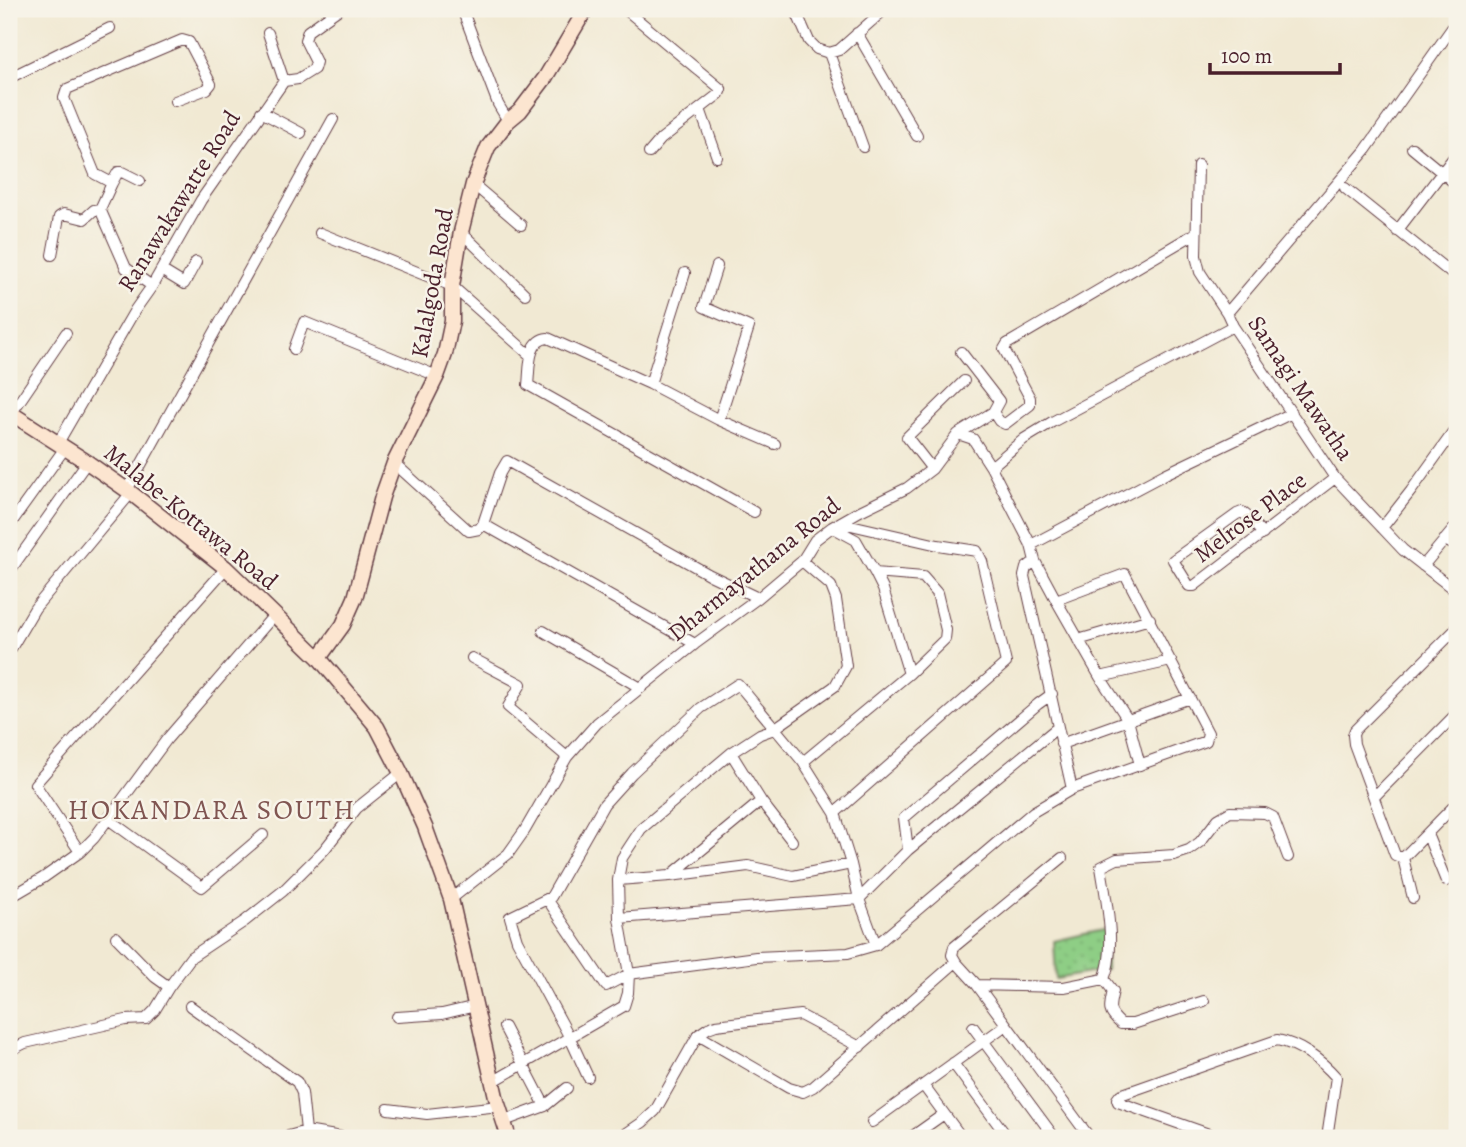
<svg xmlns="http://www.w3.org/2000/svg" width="1466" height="1147" font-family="Alegreya,serif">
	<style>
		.park { fill: url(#park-dots); stroke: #6c7658; stroke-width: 2 }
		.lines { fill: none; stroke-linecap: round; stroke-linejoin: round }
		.street-casing { stroke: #633d44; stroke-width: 12 }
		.secondary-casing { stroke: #633d44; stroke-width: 17 }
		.street { stroke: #fff; stroke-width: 10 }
		.secondary { stroke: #fce5d0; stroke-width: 14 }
		.labels { text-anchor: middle; stroke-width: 5; stroke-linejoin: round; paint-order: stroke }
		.street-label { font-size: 24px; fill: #4a1f2b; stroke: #f7f3e8 }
		.quarter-label { font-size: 28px; letter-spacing: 2px; fill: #805551; stroke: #f7f3e8 }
	</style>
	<defs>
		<pattern id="park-dots" width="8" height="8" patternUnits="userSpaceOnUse" patternTransform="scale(1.75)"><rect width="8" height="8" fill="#8ece85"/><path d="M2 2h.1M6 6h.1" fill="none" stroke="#7cb073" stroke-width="1.8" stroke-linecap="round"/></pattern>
	</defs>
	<rect width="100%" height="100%" fill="#f7f3e8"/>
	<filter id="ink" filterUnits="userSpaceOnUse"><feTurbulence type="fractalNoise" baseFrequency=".0143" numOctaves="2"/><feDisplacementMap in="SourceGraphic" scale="14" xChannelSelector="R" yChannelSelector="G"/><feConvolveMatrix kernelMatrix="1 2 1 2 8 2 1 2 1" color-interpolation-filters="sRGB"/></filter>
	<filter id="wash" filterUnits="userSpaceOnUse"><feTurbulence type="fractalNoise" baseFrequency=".00686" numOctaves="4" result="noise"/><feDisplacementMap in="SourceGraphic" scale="28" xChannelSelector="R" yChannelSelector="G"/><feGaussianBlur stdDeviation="1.57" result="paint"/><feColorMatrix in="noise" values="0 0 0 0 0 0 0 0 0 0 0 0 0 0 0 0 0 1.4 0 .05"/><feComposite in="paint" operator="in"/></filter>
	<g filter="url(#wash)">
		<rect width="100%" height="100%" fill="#f1e9d3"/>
		<path class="park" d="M1106 929V970L1056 979 1054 941Z"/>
	</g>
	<g filter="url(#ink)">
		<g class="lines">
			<g class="street-casing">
				<path id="street" d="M462 9 498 104 508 121
					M625 9 721 89 719 94 661 139 649 153
					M795 9 809 41 817 49 829 53 839 50 885 9
					M268 33 284 81
					M857 33 917 136
					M829 53 863 147
					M9 78 110 28
					M700 109 717 157
					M261 112 301 133
					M1412 148 1457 185
					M1198 165 1196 256 1200 272 1227 313 1233 326 1335 478 1403 550 1457 592
					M112 183 118 172H122L140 181
					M473 184 521 225
					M1345 188 1452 274
					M1397 231 1457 153
					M461 232 525 294
					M320 233 452 286 531 356
					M52 255 59 217 64 214 84 219 94 210 100 209
					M717 266 704 307 749 327 719 420
					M161 270 184 284 196 262
					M152 286 126 268 100 209 112 183 95 174 64 98 67 89 182 40 189 42 211 84 207 89 175 101
					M1227 313 1365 151 1457 21
					M294 349 304 322 437 376
					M650 384 685 273
					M993 412 999 421 1005 424 1030 405V398L1004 349 1007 344 1196 233
					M11 414 66 333
					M958 434 993 412 999 401 961 352
					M58 443 135 310 152 286 201 200 284 81 298 79 314 69 316 62 305 40 308 31 339 9
					M394 463 469 531 479 529 483 524 500 473 507 461 710 575 758 598
					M991 467 1031 545 1035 561 1056 600 1100 677 1128 720 1140 765
					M932 469 907 437 964 381
					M127 490 333 119
					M754 512 528 385C530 369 527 340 548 338L650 384 719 420 775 444
					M483 524 695 644
					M9 526 65 448
					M832 527 856 540 875 573 883 589 909 674
					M1382 528 1411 491 1457 427
					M1263 534 1247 516 1242 512 1237 514 1173 560 1189 586H1194L1335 478
					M1444 540 1457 546
					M1031 545 1165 474 1292 413
					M1423 566 1457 525
					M9 572 87 462
					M543 631 639 687
					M1078 640 1150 619
					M9 652 35 608 131 493
					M472 658 521 684 508 707 567 757
					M1100 677 1171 661
					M1058 727 1072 789
					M1061 744 1190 698
					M731 753 761 801 792 841
					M1374 797 1457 713
					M835 813 1006 663 982 561 977 551 938 545 842 523
					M1427 834 1446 881
					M263 835 202 887 108 819 167 739 275 614
					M908 850 904 818 1038 704 1052 694
					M80 852 94 838 108 819
					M1403 858 1457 803
					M670 876 761 801
					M618 880 670 876 748 866 793 876 851 864
					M9 895H14L43 878 80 852 35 784 226 568
					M1413 898 1403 858 1395 855 1354 744 1353 735 1355 730 1457 628
					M451 899 508 854 525 830 567 757 597 723 695 644 758 598 802 561 815 540 832 527 860 511 907 488 932 469 958 434 973 439 991 467 1024 439 1052 422 1233 326
					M547 899 606 986 629 974 756 957 848 953 876 945 1033 812 1072 789 1206 741 1208 733 1125 574 1056 600
					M859 899 851 864 835 813 803 762 909 674 945 639 946 630 937 593 923 577 875 573
					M859 899 908 850 1058 727 1024 576 1026 568 1035 561
					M619 918 859 899 876 945
					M116 937 155 977 169 987
					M956 962 952 955 954 947 1062 858
					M1104 979 1113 991C1109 1008 1107 1012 1121 1024H1133L1204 1001
					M977 985 1064 987 1104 979C1117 949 1106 899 1101 867L1117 859 1174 855 1189 850 1200 842 1218 819 1230 812 1265 813 1273 817 1288 857
					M190 1006 297 1082 302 1093 306 1131
					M397 1017 442 1014 476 1006
					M504 1027 545 1106
					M973 1027 1055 1138
					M698 1035 708 1028 716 1025 800 1015 860 1047
					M9 1051 25 1043 126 1020 146 1019 155 1010 169 987 191 957 245 921 283 891 324 850 357 808 401 773
					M953 1063 1008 1138
					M588 1077 570 1038 517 940 510 917 551 897 604 804 632 773 701 708 738 684 803 762
					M494 1081 624 1006 628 993 629 974 619 918 618 880 622 858 641 829 731 753 760 734 774 729 835 686 846 666 836 599 831 586 802 561
					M923 1085 962 1138
					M388 1109 427 1114 499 1106
					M504 1121 545 1106 567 1088
					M872 1122 1006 1025
					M282 1138 306 1131 347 1138
					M614 1138 624 1135 643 1122 655 1111 698 1035 789 1088 803 1092 813 1087 956 962 977 985 1090 1138
					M910 1138 944 1114
					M1220 1138 1118 1102 1117 1099 1120 1095 1277 1040C1299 1044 1321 1060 1336 1077L1327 1138"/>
			</g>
			<g class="secondary-casing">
				<path id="secondary" d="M9 412 87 462 131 493 226 568 319 658 377 727 401 773 425 827 451 899 497 1101 509 1138
					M319 658 343 625 355 598 382 497 394 463 437 376 445 354 452 321V286L461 232 473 184 488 147 508 121 520 111 545 78 586 9"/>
			</g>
			<use href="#street" class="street"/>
			<use href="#secondary" class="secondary"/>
		</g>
	</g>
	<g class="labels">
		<g class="street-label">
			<text transform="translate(179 201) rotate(-58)" y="8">Ranawakawatte Road</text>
			<text transform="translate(432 283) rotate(-80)" y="8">Kalalgoda Road</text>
			<text transform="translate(1301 388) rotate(56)" y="8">Samagi Mawatha</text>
			<text transform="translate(191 517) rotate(39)" y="8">Malabe-Kottawa Road</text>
			<text transform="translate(1250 517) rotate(-37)" y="8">Melrose Place</text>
			<text transform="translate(754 569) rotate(-39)" y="8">Dharmayathana Road</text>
		</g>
		<g class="quarter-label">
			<text x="212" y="819">HOKANDARA SOUTH</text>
		</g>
	</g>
	<rect width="1466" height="1147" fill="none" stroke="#f7f3e8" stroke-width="35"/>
	<path d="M1210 63v10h130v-10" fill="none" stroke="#4a1f2b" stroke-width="3.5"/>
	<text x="1221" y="63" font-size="21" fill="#4a1f2b" stroke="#f7f3e8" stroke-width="5" paint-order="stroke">100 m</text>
</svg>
